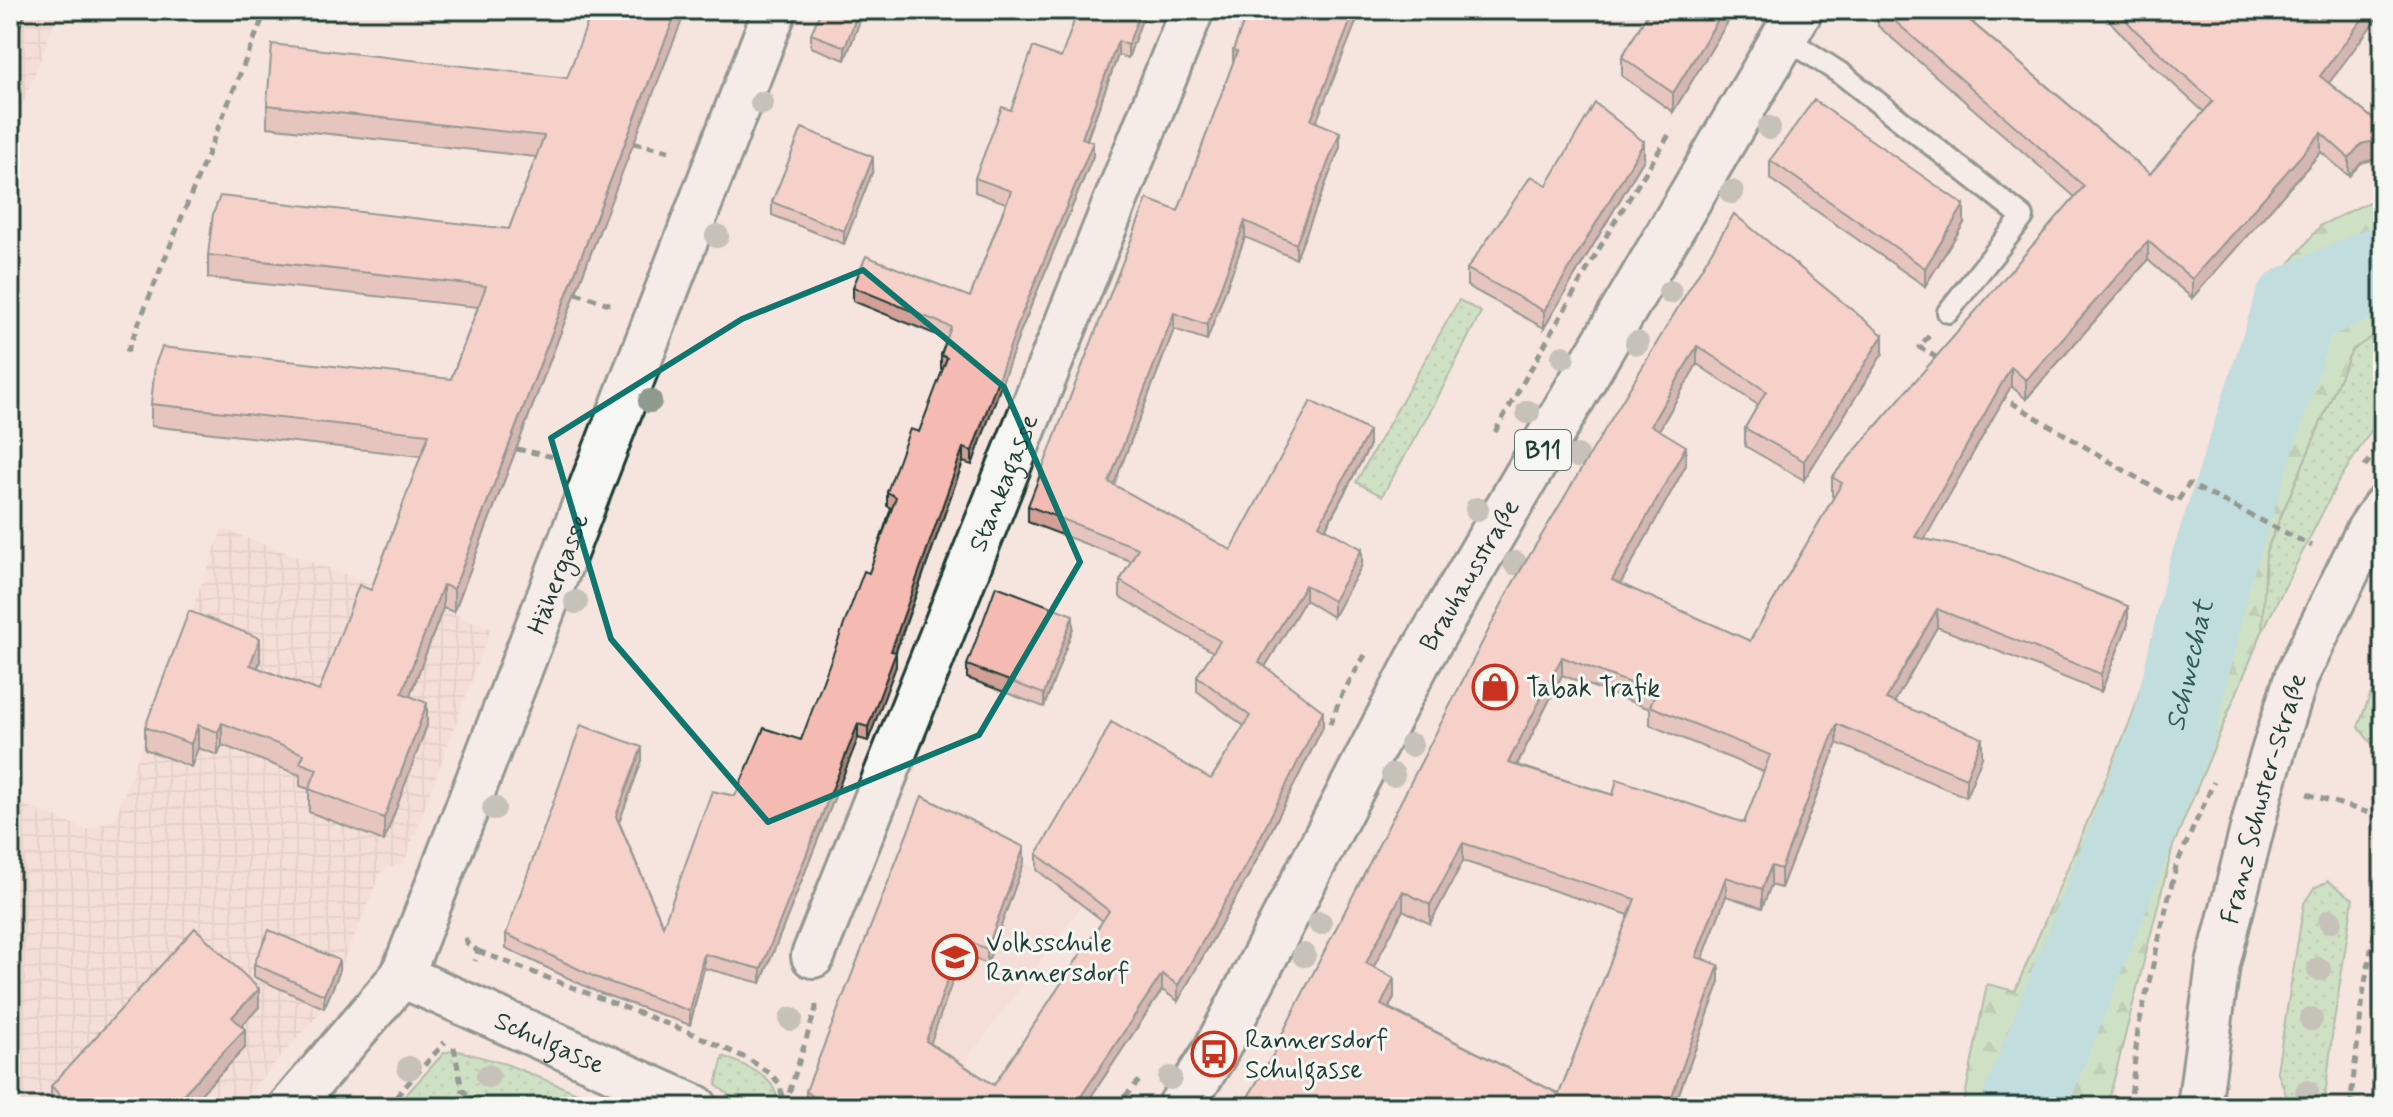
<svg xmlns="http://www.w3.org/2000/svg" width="2393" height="1117" font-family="Mynerve,sans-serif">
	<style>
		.built { fill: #f6d7d0 }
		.industrial { fill: url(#industrial-grid) }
		.grass { fill: url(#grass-dots); stroke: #608d6c; stroke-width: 2 }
		.forest { fill: url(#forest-firs); stroke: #608d6c; stroke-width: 2 }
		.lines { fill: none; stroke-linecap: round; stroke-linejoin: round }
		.river { stroke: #84d4de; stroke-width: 84 }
		.service-casing { stroke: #1f3d34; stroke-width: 26 }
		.minor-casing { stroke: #1f3d34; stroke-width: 48 }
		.primary-casing { stroke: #1f3d34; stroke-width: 50 }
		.path { stroke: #1f3d34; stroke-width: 5; stroke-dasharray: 8 6; stroke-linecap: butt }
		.service { stroke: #f6f6f2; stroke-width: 20 }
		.minor { stroke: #f6f6f2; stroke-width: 42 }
		.primary { stroke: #f6f6f2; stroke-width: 44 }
		.tree { fill: #8e9a8d }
		.wall { fill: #d3a098; stroke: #1f3d34; stroke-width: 2; fill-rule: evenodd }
		.shaded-wall { fill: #ac827c; stroke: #1f3d34; stroke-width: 2 }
		.building { fill: #f5bab1; stroke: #1f3d34; stroke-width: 2; fill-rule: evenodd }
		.marked { fill: none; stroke: #0f766e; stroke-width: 6; stroke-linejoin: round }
		.labels { text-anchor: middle; stroke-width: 6; stroke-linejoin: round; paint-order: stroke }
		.shield { fill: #f6f6f2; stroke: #60746d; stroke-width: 2 }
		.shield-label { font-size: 24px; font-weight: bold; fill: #1f3d34 }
		.street-label { font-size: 26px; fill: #1f3d34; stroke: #f6f6f2 }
		.poi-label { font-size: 26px; fill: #1f3d34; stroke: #f6f6f2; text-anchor: start }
		.water-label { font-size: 28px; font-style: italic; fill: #335b56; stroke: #f6f6f2 }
	</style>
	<defs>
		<pattern id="industrial-grid" width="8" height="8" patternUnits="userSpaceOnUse" patternTransform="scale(2)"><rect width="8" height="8" fill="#f6d7d0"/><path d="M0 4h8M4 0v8" fill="none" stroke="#d2b9b3"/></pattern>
		<pattern id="grass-dots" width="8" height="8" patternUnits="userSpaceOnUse" patternTransform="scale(2)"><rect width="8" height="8" fill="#a0dda4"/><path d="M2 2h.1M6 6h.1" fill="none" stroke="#82b486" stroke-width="1.8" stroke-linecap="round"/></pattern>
		<pattern id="forest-firs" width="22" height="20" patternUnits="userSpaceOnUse" patternTransform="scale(2)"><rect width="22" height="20" fill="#a0dda4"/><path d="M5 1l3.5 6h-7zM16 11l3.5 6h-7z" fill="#82b486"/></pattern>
	</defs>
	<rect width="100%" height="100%" fill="#f6e4de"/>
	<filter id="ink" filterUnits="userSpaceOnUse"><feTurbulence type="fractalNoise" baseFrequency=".0125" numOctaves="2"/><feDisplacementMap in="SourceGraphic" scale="16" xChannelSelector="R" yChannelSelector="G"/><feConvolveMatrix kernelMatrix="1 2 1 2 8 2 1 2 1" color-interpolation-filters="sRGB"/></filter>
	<g filter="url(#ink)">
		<path class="built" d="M1024 862 1037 870 1082 905 965 1062 992 1099 823 1063Z"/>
		<path class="industrial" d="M10 10H59L10 137Z
			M222 529 491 628 404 863 382 870 324 1008 236 1107H10V799L87 830 115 819Z"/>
		<path class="grass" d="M1459 300 1481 312 1436 401 1382 496 1356 482Z
			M2383 329V412L2338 482 2262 632 2266 552 2351 351Z
			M2383 662V748L2376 749 2358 727Z
			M2328 881 2353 899 2333 1028 2324 1107H2291L2277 1071 2304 903 2314 888Z
			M455 1050 506 1064 612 1107H395L444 1053Z
			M723 1056C746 1066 781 1077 777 1107H745L716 1085Z"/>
		<path class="forest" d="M2383 195V329L2351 351 2266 551 2262 632 2173 846 2107 1107H1963L1987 984 2015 991 2132 717 2254 307 2321 225Z"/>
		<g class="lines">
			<path class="river" id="s1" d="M2026 1107V1099L2174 727 2208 578 2296 306 2383 267"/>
			<g class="service-casing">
				<path id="service" d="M1784 37 1843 75 2023 217 1948 312"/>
			</g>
			<g class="minor-casing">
				<g id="minor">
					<path id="s2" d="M813 956 1192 10"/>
					<path id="s3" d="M402 976 696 1107"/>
					<path id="s4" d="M290 1107 402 976 775 10"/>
					<path id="s5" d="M2199 1107 2218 964 2264 781 2297 675 2367 532 2383 508"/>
				</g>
			</g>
			<g class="primary-casing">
				<g id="primary">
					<path id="s6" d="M1180 1107 1214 1054 1418 661 1800 10"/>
				</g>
			</g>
			<path class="path" d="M634 143 674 152
				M576 293 612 305
				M1929 336 1919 347 1939 359
				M127 352 266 10
				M1999 395 2177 502 2189 484 2312 546
				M1495 432 1612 226 1672 130
				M517 449 554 457
				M2365 467 2383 437
				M1330 724 1342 694 1365 655
				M2307 794 2383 817
				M465 938 467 943 478 951 475 961
				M478 951 696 1035 750 1060 771 1074 780 1085 784 1107
				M454 1047 462 1090 484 1107
				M785 1106 816 1008 815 1001
				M387 1107 445 1042
				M461 1107 462 1091
				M1115 1107 1139 1081
				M2130 1107 2138 1029 2176 866 2214 782
				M2350 1107 2364 988 2383 884"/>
			<use href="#service" class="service"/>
			<use href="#minor" class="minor"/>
			<use href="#primary" class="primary"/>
		</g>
		<g class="tree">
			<circle cx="762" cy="103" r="12"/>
			<circle cx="1769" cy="128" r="12"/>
			<circle cx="1732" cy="192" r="12"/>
			<circle cx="717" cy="236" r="12"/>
			<circle cx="1670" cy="292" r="12"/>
			<circle cx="1637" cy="343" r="12"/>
			<circle cx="1563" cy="357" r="12"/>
			<circle cx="650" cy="401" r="12"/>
			<circle cx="1528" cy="412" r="12"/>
			<circle cx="1577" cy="456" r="12"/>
			<circle cx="1477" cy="509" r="12"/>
			<circle cx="1515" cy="563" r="12"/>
			<circle cx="576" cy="602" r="12"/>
			<circle cx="1411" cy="745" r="12"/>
			<circle cx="1393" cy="775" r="12"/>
			<circle cx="494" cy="808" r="12"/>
			<circle cx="2330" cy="921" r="12"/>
			<circle cx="1320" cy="923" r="12"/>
			<circle cx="1304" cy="955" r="12"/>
			<circle cx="2319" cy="969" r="12"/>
			<circle cx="791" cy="1019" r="12"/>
			<circle cx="2311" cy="1019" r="12"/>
			<circle cx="409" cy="1068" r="12"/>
			<circle cx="488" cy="1076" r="12"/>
			<circle cx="1170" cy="1078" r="12"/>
			<circle cx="2307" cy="1092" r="12"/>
		</g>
		<path class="wall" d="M864 10 845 60 811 47V34Z
			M1144 10V14L1128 58 1118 55 1087 140 1093 156 1021 330 972 465 963 462 896 652V666L868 741 858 738 761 983 704 968 690 1025 595 991 506 948V934L642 760 619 822 663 926 735 796 801 740 869 573 891 508 887 506V492L919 432 943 370 941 369V355L947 339 853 301V287L970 297 1006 203 975 192V178L1011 110 1061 58Z
			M1248 10 1316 122 1340 147 1296 259 1245 237 1207 340 1174 329 1114 485 1231 550 1369 447 1326 528 1362 565 1333 617 1305 600 1265 667 1323 727 1252 869 1178 1001 1162 990 1084 1107H806V1091L1024 862 987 964 962 954 930 1043 994 1085 1103 921 1037 870V854L1211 779 1244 726 1197 691V676L1213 652 1120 597V581L1131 561 1028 522V506L1178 211 1233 63V51Z
			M1650 10H1735L1673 112 1622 76V57Z
			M1878 10H1984L1973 23 2150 174 2204 112 2135 49 2100 10H2250L2329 83 2383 127V157L2361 163 2349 176 2321 152 2192 298 2148 260 2026 399 2011 386 1924 539 2128 624 2101 692 1937 627 1894 702 1982 757 1966 797 1837 743 1781 888 1771 885 1762 908 1726 896 1702 959 1719 984 1674 1107H1242L1280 1044V1038L1734 214 1883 353 1804 480 1745 446V428L1758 405 1697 364 1659 430 1686 465 1620 584 1750 641 1834 497 1832 496V477L2075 197 1878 26ZM1562 675 1650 709V725L1764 772 1744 823 1613 795 1517 765ZM1463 861 1629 915 1559 1094 1389 1008 1394 997 1373 967 1403 910 1430 924Z
			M567 78 602 224 454 612 443 608 410 696 427 725 384 841 309 812V789L300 786V775L222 745 218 755 198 748 191 767 145 749V727L260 661 258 668 319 691 371 590 421 456 151 426V404L451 379 478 307 208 278V255L509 229 536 157 267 127V105Z
			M1644 159 1544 328 1467 286V269L1547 185Z
			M1770 160 1964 223 1925 286 1770 179Z
			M873 170 844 244 772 215V202Z
			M1073 628 1044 707 967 678V665Z
			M254 964 339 973 324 1008 254 977Z
			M259 1007 241 1026 245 1048 188 1107H53L51 1105V1086Z"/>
		<path class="shaded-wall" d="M18 10H27L10 51V29Z
			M677 10H686L602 224 454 612V589L602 202Z
			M859 10H864L845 60V47Z
			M1141 10H1144V14L1128 58V45Z
			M1355 10H1361L1311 135V120Z
			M1724 10H1735L1673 112V93Z
			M1968 10H1984L1963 34V15Z
			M2369 10H2383L2320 95V76Z
			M1118 41V55L1082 152V138Z
			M1340 132V147L1296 259V244Z
			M2321 133V152L2192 298V279Z
			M2383 139V157L2361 163 2349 176V158L2361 144Z
			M1093 142V156L1021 330 972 465V451L1021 316Z
			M1644 142V159L1544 328V311Z
			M873 157V170L844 244V231Z
			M1964 205V223L1925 286V268Z
			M1245 221V237L1207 340V325Z
			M2148 241V260L2026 399V380Z
			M1174 313V329L1109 497V482Z
			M1883 335V353L1804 480V461Z
			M1697 346V364L1651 444V425Z
			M2011 367V386L1915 556V537Z
			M1369 431V447L1319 540V525Z
			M1686 446V465L1612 599V580Z
			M963 448V462L891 664V651Z
			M1362 549V565L1333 617V601Z
			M443 585V608L402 716V693Z
			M1305 585V600L1259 677V662Z
			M2128 606V624L2101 692V674Z
			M1937 609V627L1886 717V699Z
			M1073 615V628L1044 707V694Z
			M260 638V661L250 688V665Z
			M896 652V666L868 741V727Z
			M1562 657V675L1508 782V763Z
			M427 703V725L384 841V818Z
			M1323 711V727L1252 869 1178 1001V985Z
			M222 723V745L218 755V732Z
			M858 724V738L761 983V969Z
			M1837 724V743L1781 888V869Z
			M198 725V748L191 767V744Z
			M1982 738V757L1966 797V778Z
			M642 747V760L616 830V816Z
			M1463 843V861L1430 924V905Z
			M1024 847V862L987 964V949Z
			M1771 866V885L1762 908V889Z
			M1726 877V896L1696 976V957Z
			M1403 891V910L1366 982V963Z
			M962 939V954L926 1056V1041Z
			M704 954V968L690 1025V1011Z
			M339 960V973L324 1008V995Z
			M1719 965V984L1674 1107H1668Z
			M1162 974V990L1084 1107H1074Z
			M1394 978V997L1381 1023V1005Z
			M259 989V1007L232 1036V1017Z
			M245 1029V1048L188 1107H171Z"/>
		<path class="building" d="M10 10H18L10 29Z
			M592 10H677L602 202 454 589 443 585 402 693 427 703 384 818 309 789 317 769 300 763 304 754 222 723 218 732 198 725 191 744 145 727 189 611 260 638 250 665 319 691 359 585 371 590 429 434 151 404 155 365 162 347 451 379 486 286 208 255 213 214 220 196 509 229 544 136 267 105 272 44 567 78Z
			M821 10H859L845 47 811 34Z
			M1078 10H1141L1128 45 1118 41 1082 138 1093 142 1021 316 972 451 963 448 891 651 896 652 868 727 858 724 761 969 704 954 690 1011 595 977 506 934 581 725 642 747 616 816 663 926 712 791 735 796 764 728 801 740 864 571 869 573 896 497 887 492 910 429 919 432 947 358 941 355 951 327 853 287 866 256 970 297 1011 191 975 178 1002 107 1011 110 1033 47 1061 58Z
			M1248 10H1355L1311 120 1340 132 1296 244 1245 221 1207 325 1174 313 1109 482 1231 550 1311 401 1369 431 1319 525 1362 549 1333 601 1305 585 1259 662 1323 711 1252 854 1178 985 1162 974 1074 1107H827L806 1091 922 796 1024 847 987 949 962 939 926 1041 994 1085 1109 911 1037 854 1092 760 1111 722 1211 779 1250 716 1197 676 1220 641 1120 581 1138 548 1028 506 1147 199 1178 211 1237 52 1233 51Z
			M1650 10H1724L1673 93 1622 57Z
			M1882 10H1968L1963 15 2150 174 2213 101 2135 30 2117 10H2250L2259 19 2266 10H2369L2320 76 2383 127V139L2361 144 2349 158 2321 133 2192 279 2148 241 2026 380 2011 367 1915 537 1996 554 2128 606 2101 674 1937 609 1886 699 1982 738 1966 778 1837 724 1781 869 1771 866 1762 889 1726 877 1696 957 1719 965 1668 1107H1242L1282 1040 1280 1038 1510 588 1734 214 1883 335 1804 461 1745 428 1766 391 1697 346 1651 425 1686 446 1612 580 1750 641 1842 483 1832 477 2084 186ZM1562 657 1656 693 1650 706 1770 755 1744 823 1617 779 1613 795 1508 763ZM1463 843 1635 899 1559 1094 1381 1005 1394 978 1366 963 1403 891 1430 905Z
			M1814 100 1964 205 1925 268 1770 160Z
			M1595 103 1644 142 1544 311 1467 269 1531 176 1547 185Z
			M802 128 873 157 844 231 772 202Z
			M996 586 1073 615 1044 694 967 665Z
			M195 928 259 989 232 1017 245 1029 171 1107H72L51 1086Z
			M269 930 339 960 324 995 254 964Z"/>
	</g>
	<path d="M0 0H2393V1117H0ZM863 270 1004 387 1080 562 979 735 768 822 611 639 551 438 742 319Z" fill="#f6e4de" fill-opacity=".55" fill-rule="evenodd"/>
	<path class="marked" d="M863 270 1004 387 1080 562 979 735 768 822 611 639 551 438 742 319Z"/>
	<defs>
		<g id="shop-ring" transform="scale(2.3)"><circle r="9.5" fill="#f6f6f2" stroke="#c8321e" stroke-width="1.5"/><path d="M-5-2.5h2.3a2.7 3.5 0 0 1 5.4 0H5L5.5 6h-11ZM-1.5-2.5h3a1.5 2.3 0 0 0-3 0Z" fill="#c8321e"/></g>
		<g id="school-ring" transform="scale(2.3)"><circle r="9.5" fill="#f6f6f2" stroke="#c8321e" stroke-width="1.5"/><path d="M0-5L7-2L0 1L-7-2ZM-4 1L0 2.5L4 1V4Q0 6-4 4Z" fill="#c8321e"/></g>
		<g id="bus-ring" transform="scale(2.3)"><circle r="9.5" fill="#f6f6f2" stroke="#c8321e" stroke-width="1.5"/><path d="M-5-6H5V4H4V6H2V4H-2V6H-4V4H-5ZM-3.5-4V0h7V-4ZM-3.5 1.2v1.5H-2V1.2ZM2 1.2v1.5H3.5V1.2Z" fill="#c8321e"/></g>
	</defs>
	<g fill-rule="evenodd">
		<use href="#shop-ring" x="1495" y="687"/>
		<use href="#school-ring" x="955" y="957"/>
		<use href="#bus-ring" x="1214" y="1054"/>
	</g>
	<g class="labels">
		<rect class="shield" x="1515" y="430" width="56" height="40" rx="6"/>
		<g class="shield-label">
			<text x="1543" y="458">B11</text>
		</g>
		<g class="street-label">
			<text dy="9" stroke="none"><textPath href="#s2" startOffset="510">Stankagasse</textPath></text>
			<text dy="9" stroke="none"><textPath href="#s4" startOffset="604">Hähergasse</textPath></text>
			<text dy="9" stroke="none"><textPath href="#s6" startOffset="606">Brauhausstraße</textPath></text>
			<text dy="9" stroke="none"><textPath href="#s5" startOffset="316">Franz Schuster-Straße</textPath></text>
			<text dy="9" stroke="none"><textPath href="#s3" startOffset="162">Schulgasse</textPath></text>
		</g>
		<g class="poi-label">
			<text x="1526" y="696">Tabak Trafik</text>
			<text x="986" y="951">Volksschule<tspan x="986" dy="30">Rannersdorf</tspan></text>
			<text x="1245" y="1048">Rannersdorf<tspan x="1245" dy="30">Schulgasse</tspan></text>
		</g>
		<g class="water-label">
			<text dy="10" stroke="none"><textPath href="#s1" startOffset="472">Schwechat</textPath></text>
		</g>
	</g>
	<rect width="2393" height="1117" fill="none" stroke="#f6f6f2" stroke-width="40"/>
	<rect x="20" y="20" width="2353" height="1077" fill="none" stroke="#1f3d34" stroke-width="3" filter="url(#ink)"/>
</svg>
